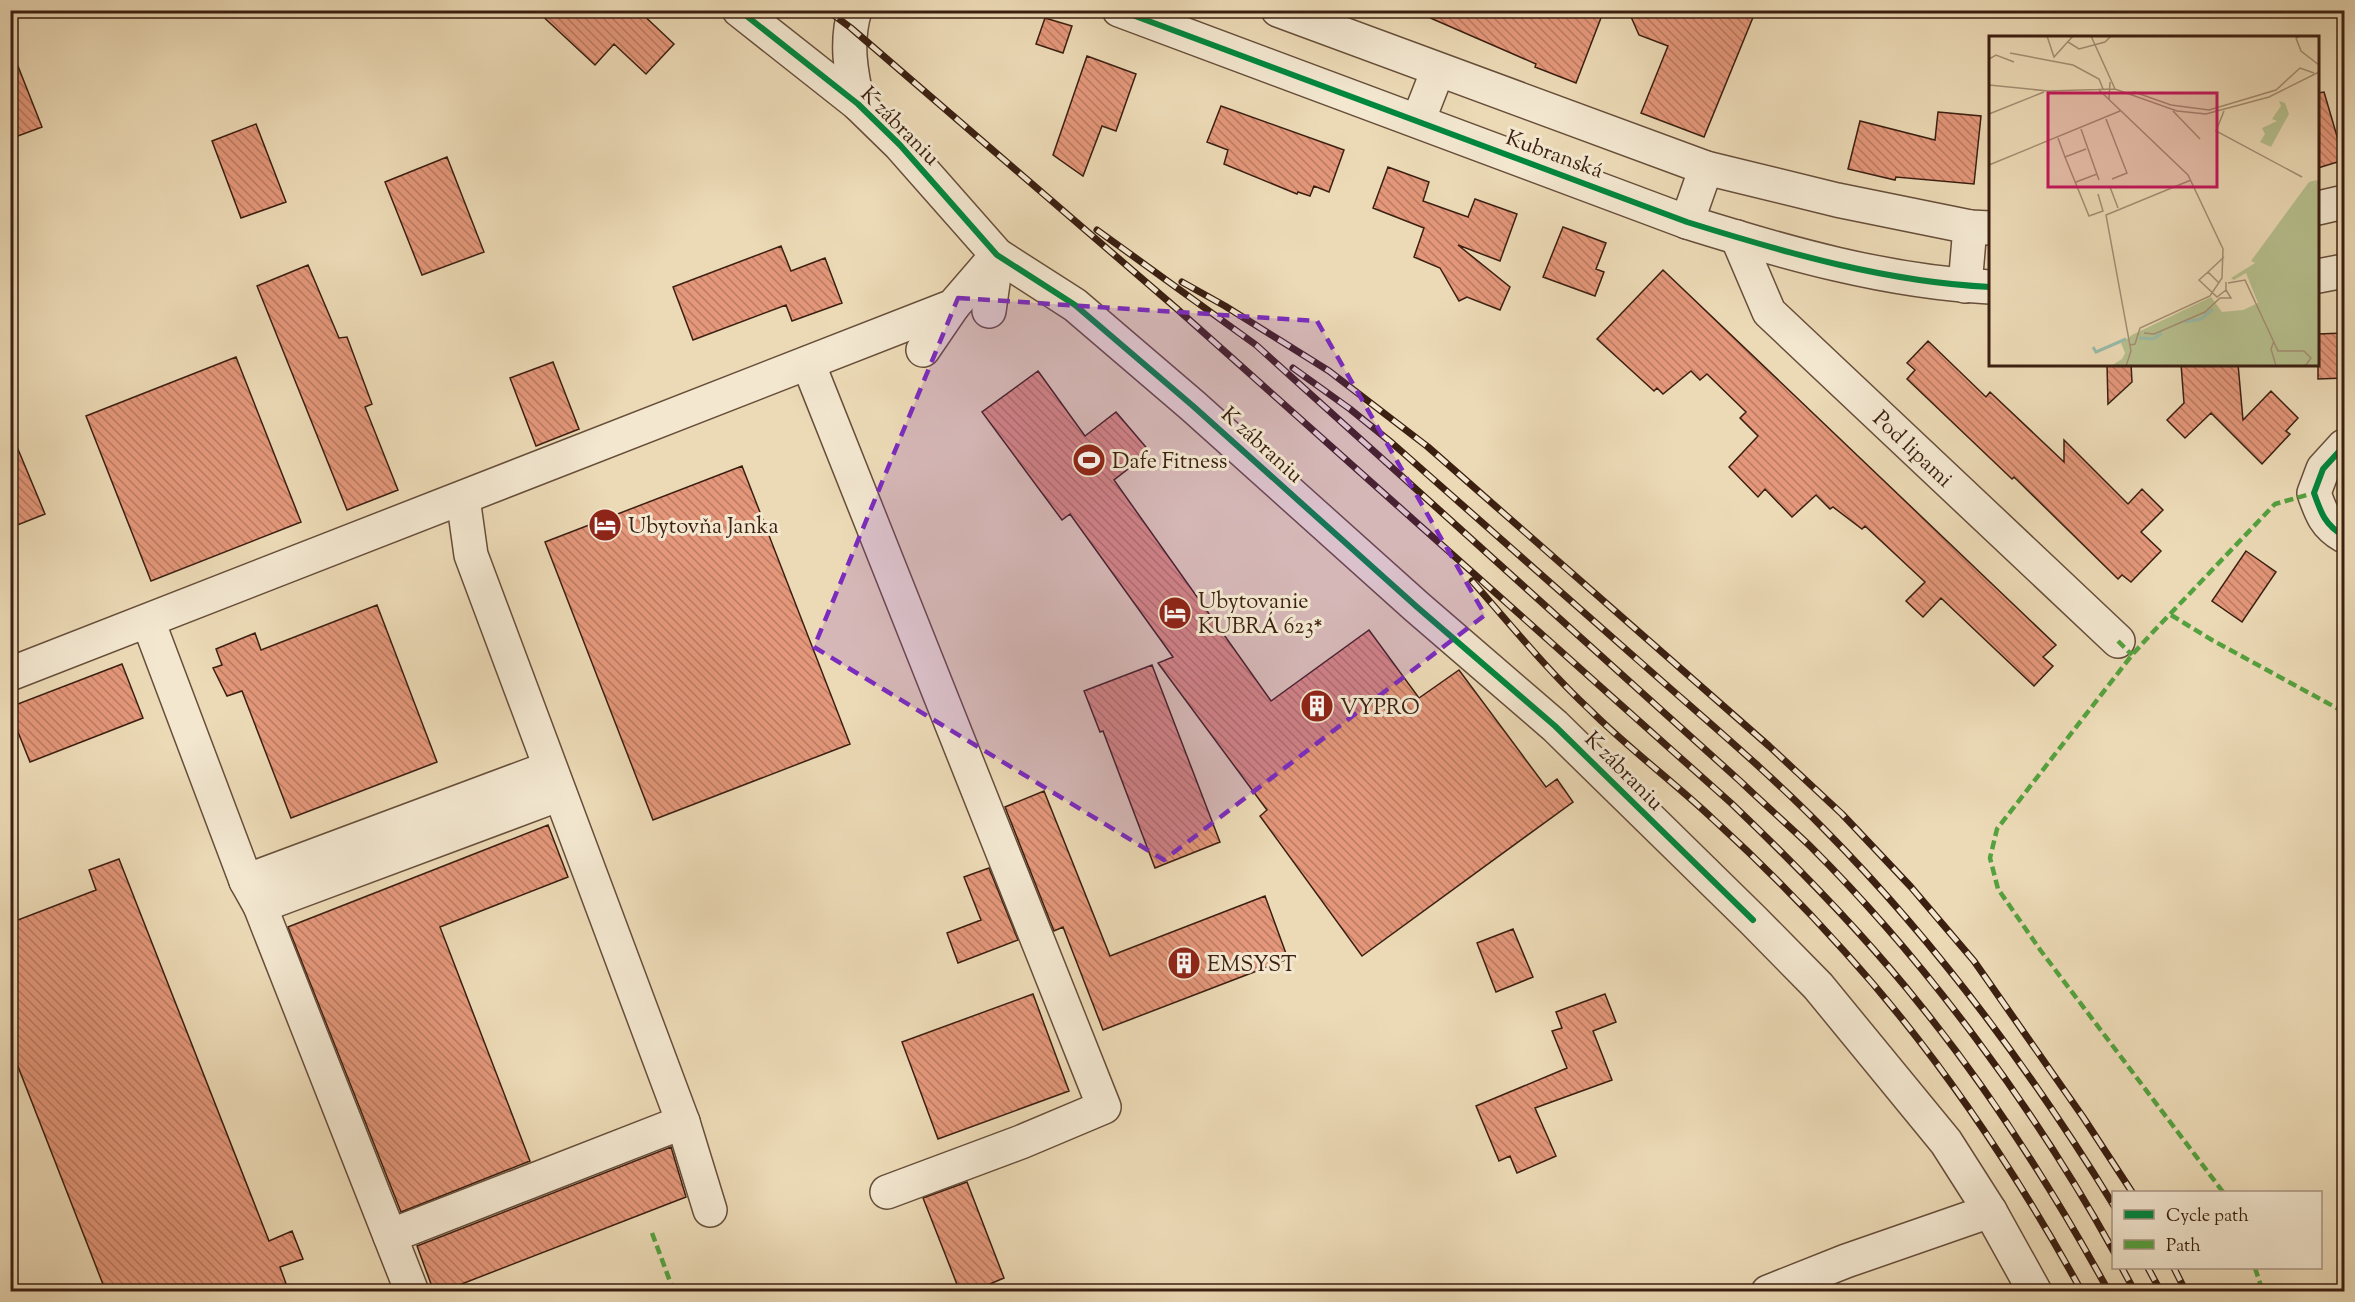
<svg xmlns="http://www.w3.org/2000/svg" width="2355" height="1302" font-family="'Sorts Mill Goudy',serif">
	<style>
		.building { fill: url(#building-back-hatch); stroke: #3b1f11; stroke-width: 1.5 }
		.lines { fill: none; stroke-linecap: round; stroke-linejoin: round }
		.minor-casing { stroke: #674e3a; stroke-width: 36 }
		.minor { stroke: #f3e7d0; stroke-width: 33 }
		.rail-casing { stroke: #3b1f11; stroke-width: 7 }
		.rail { stroke: #f3e7d0; stroke-width: 4.5; stroke-dasharray: 14; stroke-linecap: butt }
		.quiet { stroke: #54a23f; stroke-width: 4.5; stroke-dasharray: 9 4.5; stroke-linecap: butt }
		.cycleway-casing { stroke: #f3e7d0; stroke-width: 10 }
		.cycleway { stroke: #00873e; stroke-width: 6 }
		.marked { fill: #7b2cbf; fill-opacity: 0.2; stroke: #7b2cbf; stroke-width: 4.5; stroke-dasharray: 12 8; stroke-linejoin: round }
		.labels { text-anchor: middle; stroke-width: 6; stroke-linejoin: round; paint-order: stroke }
		.street-label { font-size: 22px; fill: #3b1f11; stroke: #f3e7d0 }
		.poi-label { font-size: 22px; fill: #3b1f11; stroke: #f3e7d0; text-anchor: start }
		.inset-river { fill: none; stroke: #9ba; stroke-width: 3 }
		.inset-road { fill: none; stroke: #a58f74; stroke-width: 1.5 }
		.view { fill: #c2185b; fill-opacity: 0.15; stroke: #c2185b; stroke-width: 3 }
		.inset-edge { fill: none; stroke: #3b1f11; stroke-width: 3 }
	</style>
	<defs>
		<pattern id="building-back-hatch" width="6" height="6" patternUnits="userSpaceOnUse" patternTransform="scale(1.5)"><rect width="6" height="6" fill="#e4977a"/><path d="M-1 5l2 2M0 0l6 6M5-1l2 2" fill="none" stroke="#ba7b63"/></pattern>
	</defs>
	<rect width="100%" height="100%" fill="#ecdab6"/>
	<filter id="stains"><feTurbulence type="fractalNoise" baseFrequency=".00333" numOctaves="4"/><feColorMatrix values="0 0 0 0 .2 0 0 0 0 .09 0 0 0 0 .02 0 0 0 .5 -.17"/></filter>
	<radialGradient id="worn" r=".72"><stop offset=".6" stop-color="#630" stop-opacity="0"/><stop offset="1" stop-color="#630" stop-opacity=".3"/></radialGradient>
	<path class="building" d="M536 10H638L674 44 646 74 614 44 595 65Z
		M1412 10H1604L1576 83 1535 67 1536 64Z
		M1628 10H1756L1704 137 1641 113 1668 46 1639 35Z
		M1045 18 1072 26 1063 53 1036 44Z
		M10 51H12L42 127 10 139Z
		M1087 56 1136 74 1116 131 1102 126 1083 176 1053 155Z
		M2324 92 2344 160 2318 168V93Z
		M1221 106 1344 150 1329 192 1314 186 1310 196 1298 192 1297 194 1224 164 1228 150 1207 142Z
		M1938 112 1981 116 1974 184 1896 177 1895 180 1848 169 1860 121 1935 140Z
		M256 124 286 202 241 218 212 141Z
		M447 157 484 252 422 275 385 182Z
		M1388 167 1429 182 1423 201 1468 217 1475 199 1517 214 1500 261 1458 245 1510 287 1500 310 1467 297 1459 301 1440 268 1414 257 1424 228 1373 208Z
		M1563 227 1606 243 1596 269 1604 272 1595 296 1543 277Z
		M781 246 791 271 825 258 842 303 792 321 786 305 693 340 673 287Z
		M308 265 339 338 347 337 372 404 365 407 398 490 347 510 257 286Z
		M1663 270 2056 645 2043 657 2053 666 2034 686 1941 598 1923 617 1906 601 1925 582 1865 526 1862 529 1833 507 1830 509 1816 495 1792 517 1765 489 1758 497 1729 467 1758 436 1740 418 1746 412 1707 374 1700 380 1691 371 1663 394 1657 388 1654 391 1597 339Z
		M2344 333V378L2318 379V334Z
		M1928 341 1986 397 1990 392 2064 462V440L2128 504 2142 489 2163 510 2141 532 2161 551 2131 582 2122 575 2118 579 2014 477 2012 479 1907 379 1915 370 1907 363Z
		M236 357 301 522 151 581 86 416Z
		M553 362 579 429 536 446 510 378Z
		M2107 364H2131L2132 382 2108 404Z
		M2181 364H2238L2243 420 2271 391 2298 418 2286 431 2290 434 2262 464 2211 413 2185 438 2167 420 2184 403Z
		M1038 371 1085 436 1116 412 1150 452 1114 480 1271 701 1369 630 1419 698 1459 670 1546 787 1557 779 1573 802 1362 956 1260 816 1267 810 1158 663 1173 657 1070 514 1062 520 982 412Z
		M10 430 45 514 10 528Z
		M742 466 850 744 653 820 545 542Z
		M2246 551 2276 572 2242 622 2212 601Z
		M377 605 437 762 291 818 242 691 227 696 213 668 222 665 216 649 255 633 261 650Z
		M122 664 143 718 30 762 10 712V707Z
		M1152 665 1220 842 1155 868 1103 731 1100 732 1084 691Z
		M1044 791 1110 956 1265 896 1288 959 1103 1030 1063 927 1054 931 1005 807Z
		M548 825 568 877 440 927 530 1161 401 1212 288 927Z
		M119 859 269 1241 292 1231 303 1259 280 1267 289 1292H106L10 1046V923L96 890 89 870Z
		M989 868 1018 940 958 963 947 933 981 920 964 877Z
		M1513 929 1533 977 1496 992 1477 943Z
		M1033 994 1069 1091 938 1139 902 1042Z
		M1605 994 1616 1022 1593 1031 1612 1080 1535 1108 1556 1156 1517 1173 1510 1156 1499 1161 1476 1106 1567 1068 1552 1031 1562 1028 1556 1012Z
		M671 1147 686 1197 441 1292H434L417 1246Z
		M967 1182 1004 1278 971 1292H960L923 1198Z"/>
	<g class="lines">
		<g class="minor-casing">
			<g id="minor">
				<path d="M739 10 858 104 900 145 997 255 1075 305 1193 406 1417 607 1555 726 1753 920 1818 986 1946 1142 1990 1211 2035 1292"/>
				<path d="M855 10C845 42 851 73 858 104"/>
				<path d="M1119 10 1687 222C1786 253 1887 282 1990 287"/>
				<path d="M1278 10 1706 168 1837 200 1970 227 1990 228"/>
				<path d="M1418 121 1438 70"/>
				<path d="M2318 208 2344 202"/>
				<path d="M1687 222 1706 168"/>
				<path id="s1" d="M1737 237 1769 312 2118 641"/>
				<path d="M2318 276 2344 271"/>
				<path d="M1965 286 1970 227"/>
				<path d="M989 311 997 255"/>
				<path d="M923 350 953 306"/>
				<path d="M808 363 1104 1107 1021 1142 887 1192"/>
				<path d="M2344 446 2323 469 2314 493C2321 513 2325 525 2344 536"/>
				<path d="M463 498 471 555 683 1122 710 1210"/>
				<path d="M148 621 246 881 533 774"/>
				<path d="M10 674 953 306 997 255"/>
				<path d="M246 881 260 906 412 1292"/>
				<path d="M260 906 560 794"/>
				<path d="M390 1236 683 1122"/>
				<path d="M1768 1292 1846 1261 1990 1211"/>
			</g>
		</g>
		<use href="#minor" class="minor"/>
		<g class="rail-casing">
			<path id="rail" d="M827 10 851 28 1176 308 1731 803C1798 867 1863 933 1921 1006 1993 1095 2054 1192 2109 1292
				M1097 230 1256 345 1740 781C1763 803 1787 824 1810 846 1926 961 2035 1109 2114 1252
				M1182 282 1225 306 1329 371 1428 447 1769 746 1842 814 1911 887 1974 961 2083 1117 2132 1192
				M1293 368 1350 409 1392 443C1477 518 1562 593 1647 668 1706 720 1768 772 1823 828 1936 942 2031 1070 2114 1206
				M1472 581C1511 625 1547 670 1590 710 1629 749 1674 782 1714 820 1759 861 1803 905 1844 951 1938 1054 2015 1170 2082 1292
				M2122 1268 2135 1292
				M2148 1268 2161 1292
				M2174 1268 2186 1292"/>
		</g>
		<use href="#rail" class="rail"/>
		<path class="quiet" d="M2171 615 2212 640 2344 712
			M2118 641 2132 655
			M2223 1192 2041 951 1998 889 1990 858 1997 829 2132 655 2152 633 2275 504 2314 493
			M652 1233 674 1292
			M2255 1268 2263 1292"/>
		<g class="cycleway-casing">
			<path id="cycleway" d="M739 10 858 104 900 145 997 255 1075 305 1193 406 1417 607 1555 726 1753 920
				M1119 10 1687 222C1786 253 1887 282 1990 287
				M2344 446 2323 469 2314 493C2321 513 2325 525 2344 536"/>
		</g>
		<use href="#cycleway" class="cycleway"/>
	</g>
	<path class="marked" d="M958 298 1317 321 1485 615 1164 860 814 647Z"/>
	<defs>
		<g id="stadium-disc" transform="scale(1.725)"><circle r="9.5" fill="#8f2418" stroke="#f3e7d0"/><path d="M0-5a6.5 5 0 1 0 0 10a6.5 5 0 1 0 0-10ZM-3.5-1.8h7v3.6h-7Z" fill="#fff"/></g>
		<g id="hotel-disc" transform="scale(1.725)"><circle r="9.5" fill="#8f2418" stroke="#f3e7d0"/><path d="M-6-4.5h1.5V1H6V5H4.5V3h-9V5H-6ZM-4 0a1.8 1.8 0 1 1 3.6 0ZM.5 0V-2.5h3Q6-2.5 6 0Z" fill="#fff"/></g>
		<g id="building-disc" transform="scale(1.725)"><circle r="9.5" fill="#8f2418" stroke="#f3e7d0"/><path d="M-4-6H4V6H1V3H-1V6H-4ZM-2.5-4.3h1.7v1.8h-1.7ZM.8-4.3h1.7v1.8H.8ZM-2.5-1h1.7V.8h-1.7ZM.8-1h1.7V.8H.8Z" fill="#fff"/></g>
	</defs>
	<g fill-rule="evenodd">
		<use href="#stadium-disc" x="1089" y="460"/>
		<use href="#hotel-disc" x="605" y="525"/>
		<use href="#hotel-disc" x="1175" y="613"/>
		<use href="#building-disc" x="1317" y="706"/>
		<use href="#building-disc" x="1184" y="963"/>
	</g>
	<g class="labels">
		<g class="street-label">
			<text transform="translate(901 125) rotate(45)" y="8">K zábraniu</text>
			<text transform="translate(1555 153) rotate(20)" y="8">Kubranská</text>
			<text transform="translate(1263 444) rotate(42)" y="8">K zábraniu</text>
			<text dy="8" stroke="none"><textPath href="#s1" startOffset="280">Pod lipami</textPath></text>
			<text transform="translate(1625 770) rotate(45)" y="8">K zábraniu</text>
		</g>
		<g class="poi-label">
			<text x="1112" y="468">Dafe Fitness</text>
			<text x="628" y="533">Ubytovňa Janka</text>
			<text x="1198" y="608">Ubytovanie<tspan x="1198" dy="25">KUBRÁ 623*</tspan></text>
			<text x="1340" y="714">VYPRO</text>
			<text x="1207" y="971">EMSYST</text>
		</g>
	</g>
	<g transform="translate(1989 36)">
		<rect width="330" height="330" fill="#ecdab6"/>
		<path d="M328 144 293 195 266 227 262 225 320 146Z" fill="#b7c08f"/>
		<path d="M330 142V330H122L133 323 136 317 132 307 143 299 222 261 233 276 254 274 269 267 257 237 245 244 242 242 266 227Z" fill="#b7c08f"/>
		<path d="M290 65 296 67 300 78 282 111 271 106 276 98 273 92 288 85 283 83 292 70Z" fill="#b7c08f"/>
		<path class="inset-river" d="M196 286 212 283 224 273M150 302 164 303 173 297M104 311 107 316 137 303"/>
		<path class="inset-road" d="M58 0 65 21 84 0M102 0 126 53M311 0 307 2 312 15 330 29M79 6 90 13 116 6 122 0M21 17 84 29 110 43 114 53M0 23 7 19 25 26M0 49 59 55 126 53 188 75 217 78 280 61 330 36M109 53 199 139 234 213 233 242 221 260 151 292 146 308 141 309M143 59 145 56 182 69 220 74 287 54 311 32 325 37M120 64 121 46M184 75 211 103M235 75 227 95 313 141M0 78 55 56M117 83 138 137 123 143M92 93 110 144M69 102 76 121 97 113M76 121 100 180 114 175 109 158M0 129 131 75M87 146 108 138M121 151 129 172M219 236 210 244 228 261 237 254V246M230 247 219 236 235 221M239 247 256 244 289 315H315L322 322 316 330M155 297 165 298 216 276 231 262H242L237 254M285 305 282 313 287 330M137 330 142 315 117 179 202 144"/>
		<path class="view" d="M59 57H228V151H59Z"/>
		<rect width="330" height="330" class="inset-edge"/>
	</g>
	<rect width="2355" height="1302" fill="none" stroke="#ecdab6" stroke-width="36"/>
	<rect x="12" y="12" width="2331" height="1278" fill="none" stroke="#3b1f11" stroke-width="3"/>
	<rect x="18" y="18" width="2319" height="1266" fill="none" stroke="#3b1f11" stroke-width="1.5"/>
	<rect x="2112" y="1191" width="210" height="78" fill="#f3e7d0" stroke="#a99784" stroke-width="1.5"/>
	<rect x="2124" y="1210" width="30" height="9" fill="#00873e" stroke="#a99784" stroke-width="1.5"/>
	<text x="2166" y="1221" font-size="18" fill="#3b1f11">Cycle path</text>
	<rect x="2124" y="1240" width="30" height="9" fill="#54a23f" stroke="#a99784" stroke-width="1.5"/>
	<text x="2166" y="1251" font-size="18" fill="#3b1f11">Path</text>
	<rect width="100%" height="100%" filter="url(#stains)"/>
	<rect width="100%" height="100%" fill="url(#worn)"/>
</svg>
